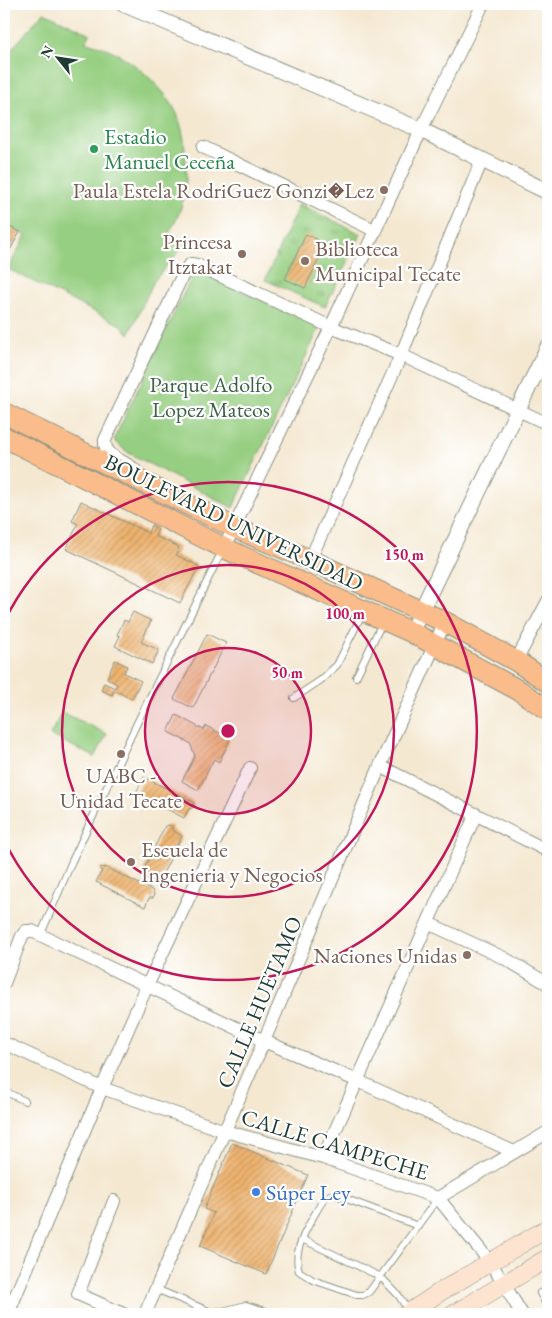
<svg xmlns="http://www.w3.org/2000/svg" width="552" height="1318" font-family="'EB Garamond',serif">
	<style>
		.grass { fill: url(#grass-tufts); stroke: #5b865b }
		.park { fill: #97cf82; stroke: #5b865b }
		.building { fill: url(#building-hatch) }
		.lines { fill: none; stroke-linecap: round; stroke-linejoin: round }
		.service-casing { stroke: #8a9282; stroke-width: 8 }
		.minor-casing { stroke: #8a9282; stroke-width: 14 }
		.tertiary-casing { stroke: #8a9282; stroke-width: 17 }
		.secondary-casing { stroke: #8a9282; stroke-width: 19 }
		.primary-casing { stroke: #8a9282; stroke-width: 22 }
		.service { stroke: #fff; stroke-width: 6 }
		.minor { stroke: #fff; stroke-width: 12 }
		.tertiary { stroke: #fff; stroke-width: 15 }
		.secondary { stroke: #fde4d1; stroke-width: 18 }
		.primary { stroke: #fabc8b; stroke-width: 20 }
		.ring { fill: none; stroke: #c2185b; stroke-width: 2.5 }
		.leisure-dot { fill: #2e9e5b; stroke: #fff; stroke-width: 2 }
		.education-dot { fill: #8d6e63; stroke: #fff; stroke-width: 2 }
		.shop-dot { fill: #3f7fe0; stroke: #fff; stroke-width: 2 }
		.labels { text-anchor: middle; stroke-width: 4.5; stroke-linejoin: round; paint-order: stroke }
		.leisure-label { font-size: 22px; fill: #27864d; stroke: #fff; text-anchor: start }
		.education-label { font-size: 22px; fill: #785e54; stroke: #fff; text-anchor: end }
		.park-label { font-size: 22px; fill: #3d6248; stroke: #fff }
		.street-label { font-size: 22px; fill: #1f3d34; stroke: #fff }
		.shop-label { font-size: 22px; fill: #366cbe; stroke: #fff; text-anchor: start }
		.centre { fill: #c2185b; stroke: #fff; stroke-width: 2.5 }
		.ring-label { font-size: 15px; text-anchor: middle; font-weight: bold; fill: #c2185b; stroke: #fff; stroke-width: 4.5; stroke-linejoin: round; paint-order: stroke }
	</style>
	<defs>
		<pattern id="grass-tufts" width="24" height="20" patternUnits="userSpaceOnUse" patternTransform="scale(1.25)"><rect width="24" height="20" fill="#97cf82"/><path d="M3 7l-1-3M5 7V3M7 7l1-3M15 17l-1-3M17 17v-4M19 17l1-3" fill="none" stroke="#7ba96b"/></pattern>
		<pattern id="building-hatch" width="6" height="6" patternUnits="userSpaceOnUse" patternTransform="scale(1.25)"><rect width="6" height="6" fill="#efb470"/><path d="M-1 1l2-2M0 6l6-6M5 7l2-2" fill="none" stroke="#c1945d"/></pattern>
	</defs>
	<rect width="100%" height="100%" fill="#fff"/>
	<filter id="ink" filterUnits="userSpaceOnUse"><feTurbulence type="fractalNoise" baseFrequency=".02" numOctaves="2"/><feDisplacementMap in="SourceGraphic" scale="10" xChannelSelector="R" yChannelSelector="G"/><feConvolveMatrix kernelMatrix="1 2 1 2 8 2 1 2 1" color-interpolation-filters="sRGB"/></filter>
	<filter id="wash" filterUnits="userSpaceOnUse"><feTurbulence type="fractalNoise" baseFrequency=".0096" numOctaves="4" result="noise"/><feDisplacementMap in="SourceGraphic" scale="20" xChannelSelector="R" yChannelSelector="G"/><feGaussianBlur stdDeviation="1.12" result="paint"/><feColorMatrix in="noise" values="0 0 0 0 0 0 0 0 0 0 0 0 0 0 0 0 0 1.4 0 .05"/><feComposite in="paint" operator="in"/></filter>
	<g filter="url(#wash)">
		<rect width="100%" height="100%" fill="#f4e8d1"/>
		<path class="grass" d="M299 204 361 234 325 307 265 280Z"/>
		<path class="park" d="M44 12 90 34 86 42C93 44 101 46 108 49 132 59 167 90 177 114 184 131 186 152 186 170 187 190 181 216 169 232L186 243 154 281 129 334 121 325 8 269 26 235 20 232 4 261V58Z
			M198 272 315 324 319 329 233 508 129 453 115 442V437L193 274Z
			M62 712 107 734 95 757 50 735Z"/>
		<g id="blocks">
			<path class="building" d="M4 224 20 232 4 261Z
				M306 234 326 244 305 288 285 279Z
				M81 501 148 533 151 525 158 529 155 536 179 547 176 555 199 566 180 603 66 549 78 524 72 521Z
				M133 612 151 621 141 642 159 650 152 664 115 646 120 636 117 635 124 620 128 622Z
				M207 634 226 643 193 708 174 699Z
				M115 660 127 666 124 673 141 681 132 699 114 690 112 695 101 690 104 683 115 688 117 684 107 678Z
				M176 715 204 730 206 726 229 738V742L219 762 214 759 198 790 182 781 195 756 190 743 168 732Z
				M144 777 193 802 194 807 189 809 184 818 136 793Z
				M169 825 172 827V830L182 836 158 883 141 875 165 826Z
				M101 867 104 868 105 867 152 890 154 894 153 898H149L145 907 96 882 102 871 99 869Z
				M232 1143 308 1175 266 1274 200 1246 214 1213 204 1209Z"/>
		</g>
	</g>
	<g filter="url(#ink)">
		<use href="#blocks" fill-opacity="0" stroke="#8a9282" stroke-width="1"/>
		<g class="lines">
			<g class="service-casing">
				<path id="service" d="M356 677 382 623
					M294 698 321 680 337 665 362 614
					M41 934 72 861 138 721 222 551
					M4 1091 25 1101
					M418 1226 336 1195H330L324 1198C313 1219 291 1247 299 1271L313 1280 357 1295H363L369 1292 438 1198
					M302 1239 381 1277 399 1296 409 1312
					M156 1289 211 1312 223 1311 246 1305 275 1314
					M540 1293 548 1308"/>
			</g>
			<g class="minor-casing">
				<path id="minor" d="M203 147 376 231
					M134 469C123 460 103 456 105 440L185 270 191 264 197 265 331 327 401 355 548 424
					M224 548 331 327 421 130 483 4
					M310 560 401 355 482 160
					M516 661 548 601
					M380 766 548 851
					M428 923 504 958 548 984
					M4 983 22 936 26 931H32L264 1041 358 1081 514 1152
					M4 1043 102 1088 225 1131 323 1158 438 1198 491 1263 522 1314
					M323 1158 476 814
					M438 1198 548 1132
					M114 1201 78 1294 123 1314
					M8 1314 102 1088 147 986 250 768
					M145 1314 264 1041 380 766 445 622"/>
			</g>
			<g class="tertiary-casing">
				<path id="tertiary" d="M123 4 421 130 548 192
					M411 632 548 347"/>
			</g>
			<g class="secondary-casing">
				<path id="secondary" d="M407 1314 440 1292 548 1228
					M454 1314 548 1258"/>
			</g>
			<g class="primary-casing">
				<path id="primary" d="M4 413 233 527 310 560 445 622 516 661 548 682
					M4 437 224 548 411 632 520 691 548 710"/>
			</g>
			<use href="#service" class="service"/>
			<use href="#minor" class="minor"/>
			<use href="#tertiary" class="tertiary"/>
			<use href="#secondary" class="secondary"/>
			<use href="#primary" class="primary"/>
		</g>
	</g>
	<circle cx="228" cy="731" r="83" fill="#c2185b" fill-opacity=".12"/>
	<g class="ring">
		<circle cx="228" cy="731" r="83"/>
		<circle cx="228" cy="731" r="166"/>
		<path d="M4 622A249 249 0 1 1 4 840"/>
	</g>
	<circle class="leisure-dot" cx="94" cy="149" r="5"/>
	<g class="education-dot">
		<circle cx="384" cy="190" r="5"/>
		<circle cx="242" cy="254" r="5"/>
		<circle cx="305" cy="261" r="5"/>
		<circle cx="121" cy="754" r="5"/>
		<circle cx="131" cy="862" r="5"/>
		<circle cx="467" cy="955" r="5"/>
	</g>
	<circle class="shop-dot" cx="256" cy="1192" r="5"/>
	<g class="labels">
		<g class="leisure-label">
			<text x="104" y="144">Estadio<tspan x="104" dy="25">Manuel Ceceña</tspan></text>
		</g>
		<g class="education-label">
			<text x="374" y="198">Paula Estela RodriGuez Gonzi�Lez</text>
			<text x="232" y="249">Princesa<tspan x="232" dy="25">Itztakat</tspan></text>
			<text x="315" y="256" text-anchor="start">Biblioteca<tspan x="315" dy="25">Municipal Tecate</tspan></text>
			<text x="121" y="783" text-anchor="middle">UABC -<tspan x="121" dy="25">Unidad Tecate</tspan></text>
			<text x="141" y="857" text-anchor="start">Escuela de<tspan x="141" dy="25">Ingenieria y Negocios</tspan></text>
			<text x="457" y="963">Naciones Unidas</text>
		</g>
		<g class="park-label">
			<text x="211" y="392">Parque Adolfo<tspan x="211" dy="25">Lopez Mateos</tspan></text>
		</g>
		<g class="street-label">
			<text transform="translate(234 522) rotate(26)" y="8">BOULEVARD UNIVERSIDAD</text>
			<text transform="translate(259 1002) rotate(-67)" y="8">CALLE HUETAMO</text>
			<text transform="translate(335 1144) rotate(17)" y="8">CALLE CAMPECHE</text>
		</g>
		<g class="shop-label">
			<text x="266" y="1200">Súper Ley</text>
		</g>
	</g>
	<circle cx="228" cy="731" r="8" class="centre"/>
	<g class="ring-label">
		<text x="404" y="560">150 m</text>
		<text x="345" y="619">100 m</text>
		<text x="287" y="678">50 m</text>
	</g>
	<rect width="552" height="1318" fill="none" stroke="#fff" stroke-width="20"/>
	<g transform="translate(58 58) rotate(300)" stroke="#ffffff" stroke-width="4" paint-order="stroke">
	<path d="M0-4L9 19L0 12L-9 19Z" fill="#1f3d34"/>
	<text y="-8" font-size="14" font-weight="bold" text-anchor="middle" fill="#1f3d34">N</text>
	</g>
</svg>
